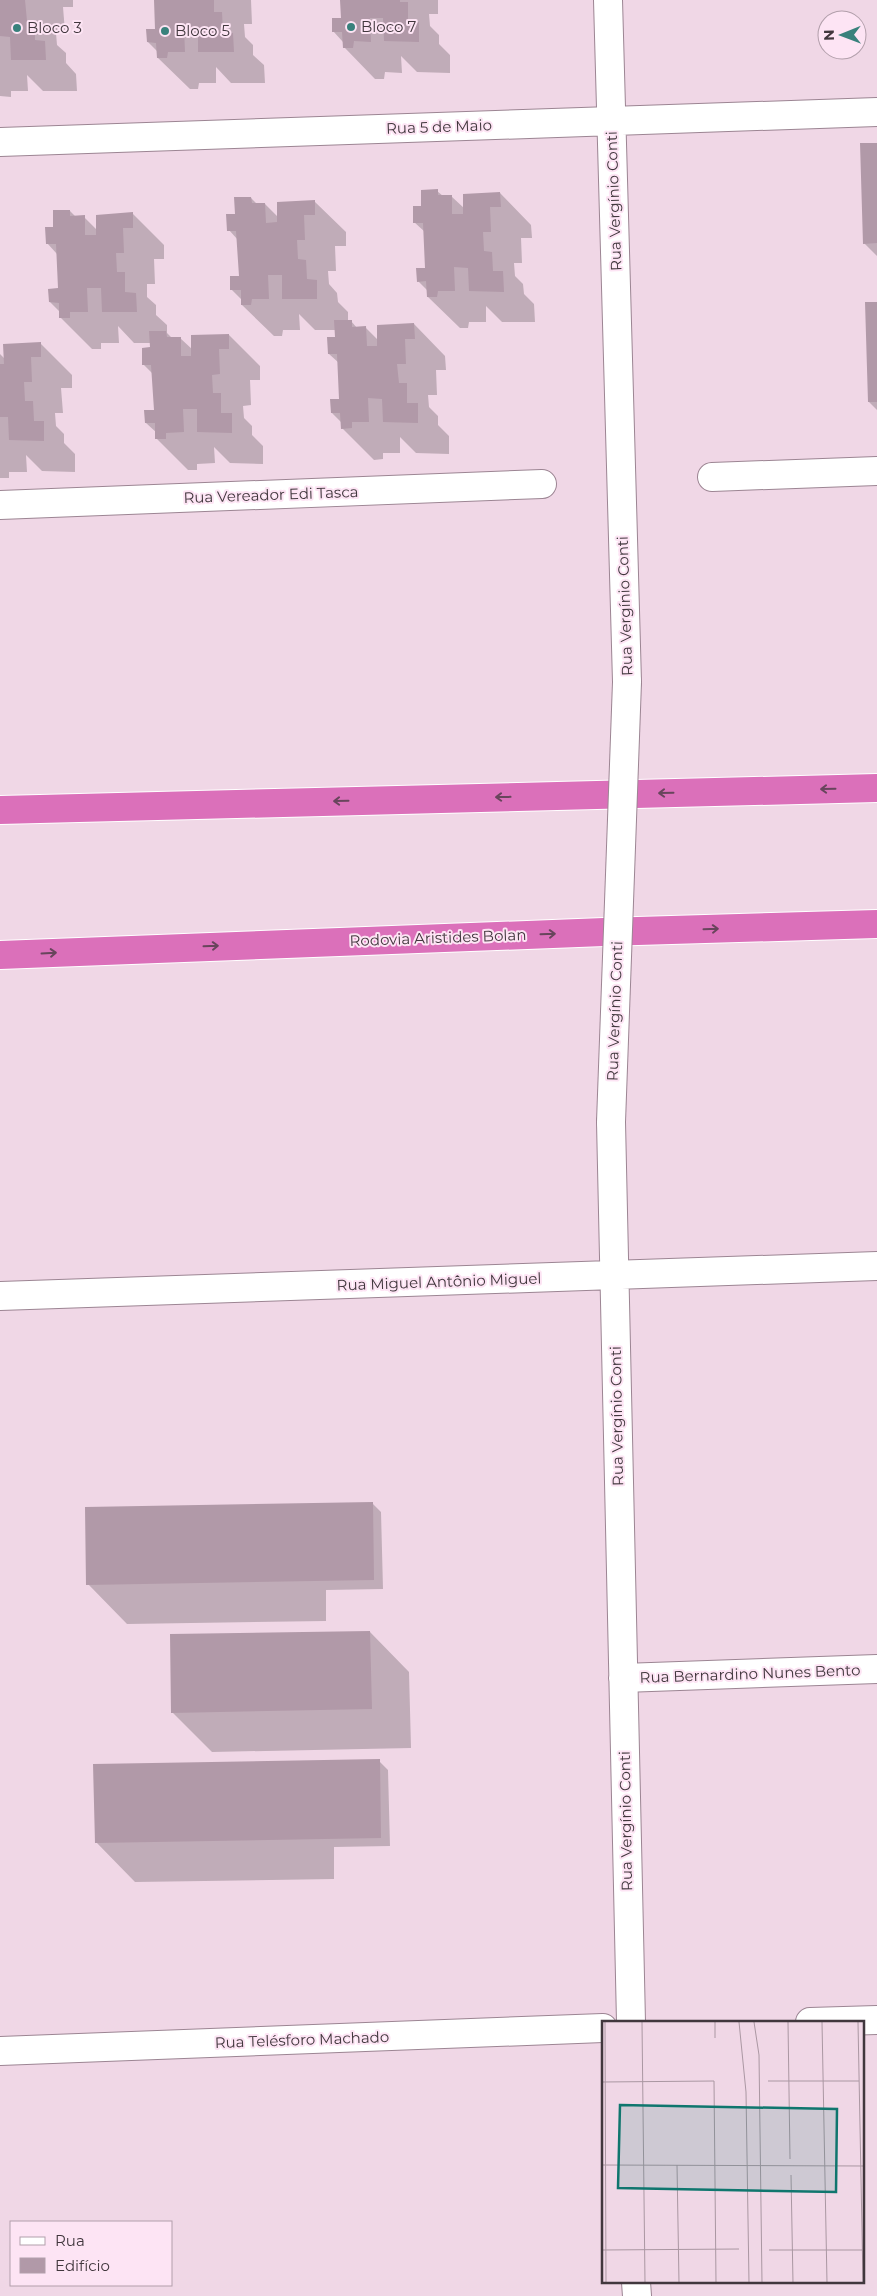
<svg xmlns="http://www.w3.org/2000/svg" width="877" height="2296" font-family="Montserrat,sans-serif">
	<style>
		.shadow { fill: #0003 }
		.building { fill: #b199a8 }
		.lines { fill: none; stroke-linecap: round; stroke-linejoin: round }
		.minor-casing { stroke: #9c8593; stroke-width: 30 }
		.highway-casing { stroke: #fff; stroke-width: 30 }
		.minor { stroke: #fff; stroke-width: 28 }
		.highway { stroke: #db70ba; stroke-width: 28 }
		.minor-bridge-casing { stroke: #9c8593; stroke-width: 30; stroke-linecap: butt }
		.minor-bridge { stroke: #fff; stroke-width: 28 }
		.oneway { stroke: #68455c }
		.poi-dot { fill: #39817c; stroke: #fde4f4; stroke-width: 2 }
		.labels { text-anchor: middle; stroke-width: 4; stroke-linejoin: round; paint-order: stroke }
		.poi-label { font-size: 15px; fill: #41373d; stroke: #fde4f4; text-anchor: start }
		.street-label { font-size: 15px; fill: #41373d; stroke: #fde4f4 }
		.inset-road { fill: none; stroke: #aa97a2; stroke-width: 1 }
		.view { fill: #0f766e; fill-opacity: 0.15; stroke: #0f766e; stroke-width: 2.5 }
		.inset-edge { fill: none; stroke: #41373d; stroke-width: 2.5 }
	</style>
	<rect width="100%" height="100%" fill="#f0d7e6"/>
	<path class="shadow" d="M0 0H73V7H63L65 32 56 33 57 45 66 53V63L76 74 77 91H43L27 75 28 91H11V97L0 96Z
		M155 0H251L252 24H244L245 37 253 45V55L264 65 265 83H231L216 67V83H199L198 89H190L158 58V52L148 42 156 30Z
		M341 0H438V14H429L430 26 439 35V44L450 55V73L417 72 401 56 402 73 385 72 384 79H375L344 47 343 42 333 31 342 20Z
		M877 144V256L864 243Z
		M437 191 443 196H451L465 209 500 193 531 225 532 238H521L522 263H514L515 276 523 284 524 294 534 304 535 322H502L486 306V322H469L468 328H460L428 297V291L418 281 426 269 425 232 414 222 422 207Z
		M251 198 257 204H265L278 217 314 201 346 232V246H335L336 271H328L329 284 337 293 338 302 348 312V321H351L357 328 365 327 378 340 414 324 445 356 446 370H436L437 395H428L429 407 438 416V425L449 436V454L416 453 400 437V453H383V459L374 460 342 428V423L332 413 341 400 339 363 329 354 336 338V330H315L299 314 300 330H283L282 336H274L242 305V300L231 289 240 277 238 240 229 230 236 215Z
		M70 211 76 217H84L97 230 133 214 164 245V259H154L155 284H147V297L156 305V315L167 325V333L172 338H180L193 350 229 335 260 366V380H250L251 405 243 406 244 418 252 426V435L263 446V464L230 463 214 447 215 463 197 464V470H188L157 439V433L146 423 155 411 153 374 143 364 151 349 150 343H134L118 326 119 343H101V349H92L61 318 60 312 50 302 59 290 57 254 47 243 55 228Z
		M877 303V410L869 402Z
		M40 343 72 375V388H61L63 413H55L56 426 64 434V443L75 454V472L42 471 26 455 27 472H9V478H0V354L5 359Z
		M372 1503 381 1512 383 1589 326 1590V1621L127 1624 88 1584Z
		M370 1632 409 1672 411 1748 212 1752 172 1712Z
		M379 1761 388 1770 390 1846 334 1847V1879L135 1882 96 1842Z"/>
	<path class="building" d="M0 0H25L27 21 35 20V40L45 41 46 60H11L10 37 0 36Z
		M154 0H214V12H222L223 32 233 33 234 52H198V28H184L185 52H168L167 58H157L156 43 147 42 146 29H155Z
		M340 0H400V2H408V22H419V42L384 41 383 18H370L371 42 354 41 353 48H343L342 32H332V18H341Z
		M860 143H877V243L863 244Z
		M438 189V195H452V214H463V194L500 192 501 207H490L491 232H483L484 251 492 252 493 271H503L504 292 469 291 468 268 454 267 455 291H438L437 297H427L426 281 417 282 416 268H425L423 223H413V206H421V190Z
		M234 197H251L252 203H265L266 223 277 222V202L315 200V215H304L305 240H297L298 259 306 260 307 279 317 280V299H282V275H268L269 299H252L251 305H241V290H230V276H239L236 231H227L226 214H235Z
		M53 210H70V216L85 215V235H96V215L133 212V228H123L124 253H116L117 272H125V292L136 293 137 312H102L101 288H87L88 312H70V318H59V303L49 302 48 289 58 288 56 244H46L45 227H53Z
		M865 302H877V402H868Z
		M334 320H352V327L366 326 367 346H377V325L414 323 415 339H405L406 364H397L399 383H407V403H418V423L383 422 382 399 368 398 369 422H352V428L341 429 340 413H331L330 399H339L337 354H328L327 337H335Z
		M149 331H166L167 337H181V356H191V335L229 334V349H219L220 374 212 375 213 393H221V413H232V433L197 432V409H183L184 432 166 433V439H155V423H145L144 410H154L151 365H142V348L150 347Z
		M41 342V357H31L32 382H24L25 401H33L34 421H44V441L9 440 8 417H0V364H4L3 344Z
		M373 1502 374 1580 86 1585 85 1507Z
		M370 1631 372 1709 171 1713 170 1634Z
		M380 1759 381 1838 95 1843 93 1764Z"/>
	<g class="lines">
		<g class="minor-casing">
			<path id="minor" d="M608 0 627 682
				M0 142 877 112
				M712 477 877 471
				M0 505 542 484
				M611 1122 631 2022
				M0 1296 877 1266
				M623 1678 877 1669
				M810 2022 877 2020
				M0 2051 603 2028
				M636 2282 637 2296"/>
		</g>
		<g class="highway-casing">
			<path id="highway" d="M0 810 877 788
				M0 955 604 932 877 924"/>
		</g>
		<use href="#minor" class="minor"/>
		<use href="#highway" class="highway"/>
		<g class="minor-bridge-casing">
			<path id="minor-bridge" d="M611 1122 627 682"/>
		</g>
		<use href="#minor-bridge" class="minor-bridge"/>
	</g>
	<defs><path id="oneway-shaft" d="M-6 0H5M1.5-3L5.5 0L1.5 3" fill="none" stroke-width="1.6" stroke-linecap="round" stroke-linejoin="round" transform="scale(1.25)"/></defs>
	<g class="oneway">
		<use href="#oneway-shaft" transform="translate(828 789) rotate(179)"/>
		<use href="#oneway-shaft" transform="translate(666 793) rotate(179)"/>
		<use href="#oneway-shaft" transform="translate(503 797) rotate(179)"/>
		<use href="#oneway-shaft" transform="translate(341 801) rotate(179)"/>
		<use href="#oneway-shaft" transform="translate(711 929) rotate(-2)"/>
		<use href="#oneway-shaft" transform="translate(548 934) rotate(-2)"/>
		<use href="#oneway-shaft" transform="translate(211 946) rotate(-2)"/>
		<use href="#oneway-shaft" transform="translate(49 953) rotate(-3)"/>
	</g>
	<g class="poi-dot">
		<circle cx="351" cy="27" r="5"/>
		<circle cx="17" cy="28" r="5"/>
		<circle cx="165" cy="31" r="5"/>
	</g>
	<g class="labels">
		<g class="poi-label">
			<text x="361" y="32">Bloco 7</text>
			<text x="27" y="33">Bloco 3</text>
			<text x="175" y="36">Bloco 5</text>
		</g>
		<g class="street-label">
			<text transform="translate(439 127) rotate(-2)" y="5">Rua 5 de Maio</text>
			<text transform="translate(614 201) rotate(-92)" y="5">Rua Vergínio Conti</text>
			<text transform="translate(271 495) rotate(-2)" y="5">Rua Vereador Edi Tasca</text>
			<text transform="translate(625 606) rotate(-92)" y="5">Rua Vergínio Conti</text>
			<text transform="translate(438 938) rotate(-2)" y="5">Rodovia Aristides Bolan</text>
			<text transform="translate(615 1011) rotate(-88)" y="5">Rua Vergínio Conti</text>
			<text transform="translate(439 1282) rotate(-2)" y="5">Rua Miguel Antônio Miguel</text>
			<text transform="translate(617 1416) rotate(-91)" y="5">Rua Vergínio Conti</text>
			<text transform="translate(750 1674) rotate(-2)" y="5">Rua Bernardino Nunes Bento</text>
			<text transform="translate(626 1821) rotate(-91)" y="5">Rua Vergínio Conti</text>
			<text transform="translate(302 2040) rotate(-2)" y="5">Rua Telésforo Machado</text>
		</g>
	</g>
	<g transform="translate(602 2021)">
		<rect width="262" height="262" fill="#f0d7e6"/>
		<path class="inset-road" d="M3 1 4 262M40 1 43 262M113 1V17M137 1 144 71 147 262M152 1 157 34 160 262M186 1 188 138M220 1 225 262M256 1 261 262M166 60H257M0 61 112 60 114 262M0 144 263 145M75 144 77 262M189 154 191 262M0 229 137 228M167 229H260"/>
		<path class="view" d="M18 84 235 88 234 171 16 167Z"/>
		<rect width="262" height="262" class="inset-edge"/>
	</g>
	<rect x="10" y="2221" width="162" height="65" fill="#fde4f4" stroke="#b29fab"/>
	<rect x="20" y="2237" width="25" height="8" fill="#ffffff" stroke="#b29fab"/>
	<text x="55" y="2246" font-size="15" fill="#41373d">Rua</text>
	<rect x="20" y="2258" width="25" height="15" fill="#b199a8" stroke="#b29fab"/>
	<text x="55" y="2271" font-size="15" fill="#41373d">Edifício</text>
	<g transform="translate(842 35) rotate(269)"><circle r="24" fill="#fde4f4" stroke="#b29fab"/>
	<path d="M0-4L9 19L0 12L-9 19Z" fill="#39817c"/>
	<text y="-8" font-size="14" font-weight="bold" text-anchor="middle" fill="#41373d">N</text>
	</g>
</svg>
